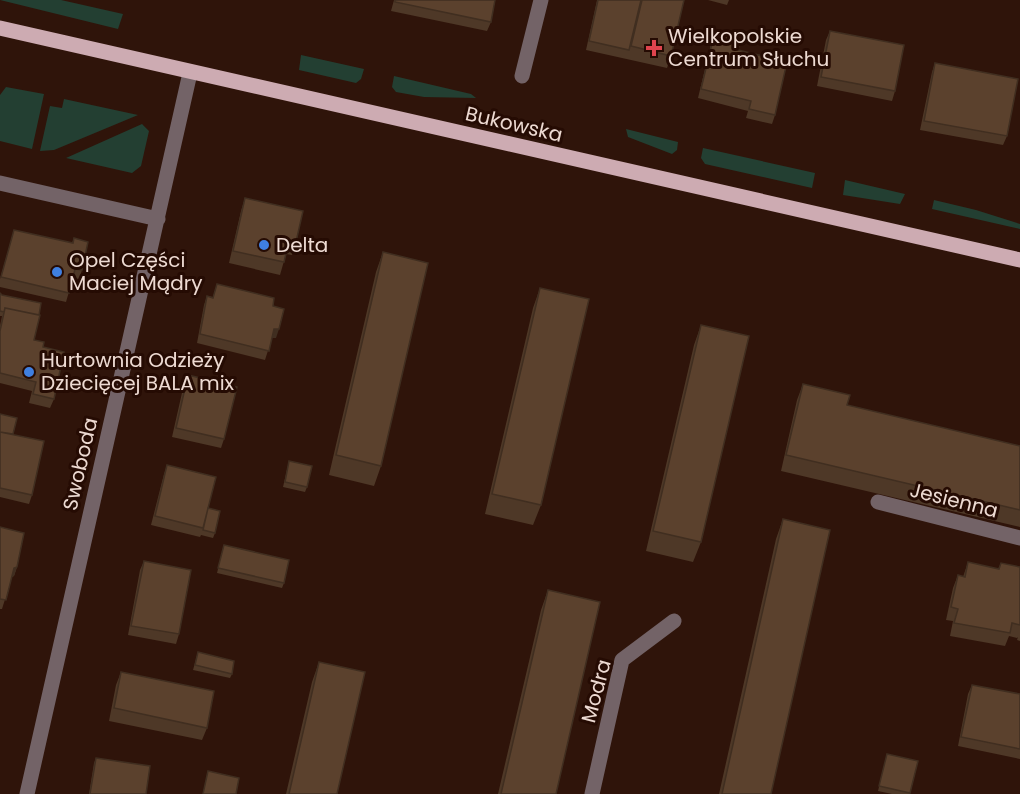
<svg xmlns="http://www.w3.org/2000/svg" width="1020" height="794" font-family="Poppins,sans-serif">
	<style>
		.green { fill: #233f32 }
		.lines { fill: none; stroke-linecap: round; stroke-linejoin: round }
		.minor { stroke: #736367; stroke-width: 15 }
		.major { stroke: #cdabb2; stroke-width: 15 }
		.wall { fill: #4e3827 }
		.shaded-wall { fill: #402e20 }
		.building { fill: #5b412d; stroke: #402e20; stroke-width: 1.5 }
		.health-dot { fill: #e0444e; stroke: #250b03; stroke-width: 2 }
		.shop-dot { fill: #3f7fe0; stroke: #250b03; stroke-width: 2 }
		.labels { text-anchor: middle; stroke-width: 6; stroke-linejoin: round; paint-order: stroke }
		.poi-label { font-size: 20px; fill: #eddad2; stroke: #250b03; text-anchor: start }
		.street-label { font-size: 20px; fill: #eddad2; stroke: #250b03 }
	</style>
	<rect width="100%" height="100%" fill="#2f140a"/>
	<path class="green" d="M0 0H61L123 14 118 29Z
		M301 55 364 69 361 79 356 83 299 70Z
		M394 76 471 94 476 98 424 97 396 92 392 87Z
		M6 87 44 94 32 149 0 141V95Z
		M64 99 138 115 54 150 40 151 50 106 62 108Z
		M142 124 149 131 141 166 132 173 66 158Z
		M626 129 678 142 677 150 672 154 628 137Z
		M703 148 815 173 812 188 705 164 701 158Z
		M845 180 905 194 900 204 843 195Z
		M934 200 976 210 1020 224V229L932 209Z"/>
	<g class="lines">
		<path class="minor" d="M522 76 541 0
			M0 183 158 219
			M878 502 1020 538
			M27 794 190 73
			M592 794 622 660 674 621"/>
		<path class="major" d="M0 28 1020 260"/>
	</g>
	<path class="wall" d="M394 0H495L491 22 487 31 391 11Z
		M597 0H684L671 56 667 68 586 50Z
		M708 0H729L727 5Z
		M830 31 895 91 892 101 817 86 826 40Z
		M714 35 738 50 775 115 772 124 746 118 748 111 698 98 711 44Z
		M935 63 1007 136 1003 145 920 130 932 72Z
		M245 198 296 242 292 255 286 254 280 275 229 263 241 211Z
		M14 230 72 243 74 238 82 270 79 279 73 278 66 302 0 287V279Z
		M383 252 381 466 374 486 329 475 376 272Z
		M217 284 273 306 276 338H272L265 360 197 343 204 305 207 296 213 297Z
		M540 288 541 505 533 525 485 514 533 308Z
		M0 293 34 340 43 347 54 399 50 408 29 403 32 391 0 383V326L2 316H0Z
		M701 325V542L693 562 646 551 694 345Z
		M188 375 224 439 221 448 172 437 184 384Z
		M803 384 847 405 1020 446V527L781 471 797 400Z
		M0 414 13 434 32 495 29 504 0 497Z
		M289 461 307 487 305 492 283 487Z
		M167 465 208 508 215 533 213 538 201 535 200 537 151 525 164 474Z
		M783 519 771 794H719L776 539Z
		M0 527 17 567 14 576 12 577 2 609H0Z
		M224 545 284 583 282 588 217 573Z
		M144 561 179 634 176 644 128 635 140 570Z
		M968 562 998 569 1001 563 1020 567V641L1017 640 1018 637 1017 638 1009 636 1005 646 950 636 953 621 946 620 953 588 958 575 963 577Z
		M548 590 556 794H498L541 610Z
		M198 652 232 674 230 678 193 670Z
		M319 662 337 794H286L312 682Z
		M121 672 207 728 202 740 109 721 116 685Z
		M972 685 1020 694V759L958 746 968 694Z
		M887 754 918 761 910 794H892L878 791Z
		M96 758 146 794H89L94 763Z"/>
	<path class="shaded-wall" d="M274 329H279L276 338H271Z
		M17 567 14 576 11 577 14 568Z"/>
	<path class="building" d="M395 0H495L491 22 395 2Z
		M598 0H641L629 50 589 41Z
		M642 0H684L671 56 631 46Z
		M830 31 904 45 895 91 821 77Z
		M714 35 740 41 738 50 787 62 775 115 749 109 751 101 701 89Z
		M935 63 1018 79 1007 136 924 121Z
		M245 198 303 211 296 242 289 241 284 262 233 251Z
		M14 230 73 243 74 238 88 242 82 270 75 269 69 293 1 277Z
		M383 252 428 263 381 466 336 455Z
		M217 284 274 298 273 306 284 309 279 329H274L269 351 200 334 207 296 213 298Z
		M540 288 589 299 541 505 492 494Z
		M0 293 2 295 41 303 39 315 5 308 4 312 0 311Z
		M5 308 40 315 34 340 44 342 43 347 64 352 54 399 33 394 36 382 0 373V331Z
		M701 325 749 336 701 542 653 531Z
		M188 375 237 387 224 439 176 428Z
		M803 384 850 395 847 405 1020 446V510L786 455Z
		M0 414 17 418 13 434 0 432Z
		M0 432 44 441 32 495 0 488Z
		M289 461 312 466 307 487 285 482Z
		M167 465 216 477 203 528 155 516Z
		M208 508 220 511 215 533 203 530Z
		M783 519 830 530 771 794H722Z
		M0 527 24 533 17 567 14 568 6 600 0 599Z
		M224 545 289 560 284 583 218 568Z
		M144 561 191 570 179 634 131 626Z
		M968 562 999 569 1001 563 1020 567V625L1012 623 1010 633 954 623 958 609 951 607 958 575 965 577Z
		M548 590 600 602 556 794H501Z
		M198 652 234 661 232 674 195 665Z
		M319 662 365 672 337 794H289Z
		M121 672 214 691 207 728 114 708Z
		M972 685 1020 694V749L961 737Z
		M887 754 918 761 910 793 879 786Z
		M96 758 150 766 146 794H90Z
		M208 771 239 778 236 794H203Z"/>
	<path class="health-dot" d="M651 39h6v6h6v6h-6v6h-6v-6h-6v-6h6z"/>
	<g class="shop-dot">
		<circle cx="264" cy="245" r="6"/>
		<circle cx="57" cy="272" r="6"/>
		<circle cx="29" cy="372" r="6"/>
	</g>
	<g class="labels">
		<g class="poi-label">
			<text x="668" y="43">Wielkopolskie<tspan x="668" dy="23">Centrum Słuchu</tspan></text>
			<text x="276" y="252">Delta</text>
			<text x="69" y="267">Opel Części<tspan x="69" dy="23">Maciej Mądry</tspan></text>
			<text x="41" y="367">Hurtownia Odzieży<tspan x="41" dy="23">Dziecięcej BALA mix</tspan></text>
		</g>
		<g class="street-label">
			<text transform="translate(514 124) rotate(13)" y="7">Bukowska</text>
			<text transform="translate(80 464) rotate(-77)" y="7">Swoboda</text>
			<text transform="translate(954 500) rotate(14)" y="7">Jesienna</text>
			<text transform="translate(596 691) rotate(-75)" y="7">Modra</text>
		</g>
	</g>
</svg>
